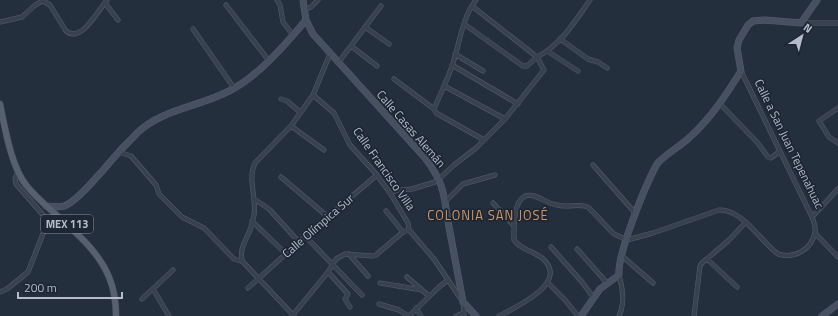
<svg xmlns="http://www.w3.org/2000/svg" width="838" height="316" font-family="'Titillium Web',sans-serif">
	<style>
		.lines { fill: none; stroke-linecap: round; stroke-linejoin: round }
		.street-casing { stroke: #565f6c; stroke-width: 5 }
		.secondary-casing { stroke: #565f6c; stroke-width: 7 }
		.primary-casing { stroke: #414a57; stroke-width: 7 }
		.street { stroke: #38414e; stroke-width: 4 }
		.secondary { stroke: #465061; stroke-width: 6 }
		.primary { stroke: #56606e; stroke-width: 6 }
		.labels { text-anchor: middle; stroke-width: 3.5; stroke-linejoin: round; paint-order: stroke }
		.shield { fill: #1d2633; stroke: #878f9c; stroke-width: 1 }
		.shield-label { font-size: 11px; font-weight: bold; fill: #b4bcc9 }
		.street-label { font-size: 12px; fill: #b4bcc9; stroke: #1d2633 }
		.neighbourhood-label { font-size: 13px; letter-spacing: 1px; fill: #d59563; stroke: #1d2633 }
	</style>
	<rect width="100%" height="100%" fill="#242f3e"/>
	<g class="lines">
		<g class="street-casing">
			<path id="street" d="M277 0 280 5 283 22 293 35
				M476 0C462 18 460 42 453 63 448 79 440 94 434 109L436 113 484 140
				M105 3 118 20
				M226 5 269 61
				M304 10 311 7 318 0
				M0 22 22 17 35 5 43 1 50 5 66 31C81 44 99 9 107 0
				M801 23H838
				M464 24 523 66H527L537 57 472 6
				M365 27 389 44
				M193 29 234 88
				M560 39 588 59 598 62 607 68
				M351 46 377 66
				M547 51 578 71
				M455 54 483 71
				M338 63 381 6
				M452 65 518 104
				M394 79 434 109
				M444 86 505 119
				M313 95 334 113 350 145 377 175 390 193 408 223 409 230 434 259 463 302 464 316
				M281 99 287 101 300 112
				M720 104 757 142 768 157 771 158 780 151
				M838 108 819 121 829 137 838 143
				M291 126 324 150
				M119 152 131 156 156 185 159 194 182 217 204 228 234 259 243 262 294 316
				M593 165 636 214
				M281 177 328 217
				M390 193 398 190 412 189 435 182 439 179 454 165 476 148 505 119 544 70 537 57C561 45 575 21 590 0
				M254 199 269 209 299 242
				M445 202 463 184 495 175
				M493 203 514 226
				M386 211 403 232
				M812 217 838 189
				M252 221 286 254
				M815 233 838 257
				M306 237 362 295
				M551 247 582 282 593 297
				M577 249 607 283
				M349 254 368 276
				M622 256 653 283
				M707 259 737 287
				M243 262C238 251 246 240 250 230 252 225 253 220 254 215 257 197 247 179 255 163L291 126 313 95 330 54
				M328 272 348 294 345 299 350 307
				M407 277 429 296
				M380 283 422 290
				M548 283 565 300 578 316
				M248 288 319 224 377 175
				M153 289 169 316
				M0 292 7 289 28 272 46 226 43 215 16 184 15 178 18 172
				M142 299 173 270
				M379 304 399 310 408 316
				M416 308 421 316
				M292 316 328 272 336 259 345 254 373 256 376 255 403 232 409 230
				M409 316 439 287 448 280
				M456 316 463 313
				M499 316C516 307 571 282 542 258 533 251 521 250 514 240 514 228 512 190 534 196 542 198 548 204 557 205 568 208 577 203 588 207L614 234 627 240 653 233 719 210C743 209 760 241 778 254 794 259 812 250 815 232 816 227 814 222 812 217L741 71
				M619 316C625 302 623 290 619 275
				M694 316 700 266 702 263 728 241 746 222"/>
		</g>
		<g class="secondary-casing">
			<path id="secondary" d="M303 0 306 20 313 34 425 158C441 179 444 190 447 216L463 302 476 316
				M46 206C52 206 59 208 64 206 77 203 108 164 118 153 124 146 131 140 137 133 161 110 196 107 225 93 255 80 285 45 306 20
				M581 316 600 289 619 275C617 254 646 184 657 164 664 155 681 146 690 137 711 118 726 95 741 71L737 48 739 40 748 25 753 21 765 20 801 23 817 0
				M822 316 838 304"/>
		</g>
		<g class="primary-casing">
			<path id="primary" d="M0 104C5 128 11 166 26 185 33 194 43 203 52 211 73 230 98 250 109 277 114 289 116 304 116 316"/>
		</g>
		<use href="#street" class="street"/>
		<use href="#secondary" class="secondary"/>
		<use href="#primary" class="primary"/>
	</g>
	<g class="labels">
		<rect class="shield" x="41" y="215" width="52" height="18" rx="3"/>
		<g class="shield-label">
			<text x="67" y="228">MEX 113</text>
		</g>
		<g class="street-label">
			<text transform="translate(411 129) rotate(49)" y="4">Calle Casas Alemán</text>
			<text transform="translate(789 144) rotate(64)" y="4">Calle a San Juan Tepenahuac</text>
			<text transform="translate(384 169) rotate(55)" y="4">Calle Francisco Villa</text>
			<text transform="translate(318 226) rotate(-41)" y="4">Calle Olímpica Sur</text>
		</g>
		<g class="neighbourhood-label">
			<text x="488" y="220">COLONIA SAN JOSÉ</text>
		</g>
	</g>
	<g transform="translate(802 36) rotate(36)" stroke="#1d2633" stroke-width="3" paint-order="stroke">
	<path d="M0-3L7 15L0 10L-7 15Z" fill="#b4bcc9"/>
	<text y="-6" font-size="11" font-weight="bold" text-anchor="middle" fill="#b4bcc9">N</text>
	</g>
	<path d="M18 292v6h104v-6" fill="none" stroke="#b4bcc9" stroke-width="2"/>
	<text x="24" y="292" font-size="12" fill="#b4bcc9" stroke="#1d2633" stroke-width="3" paint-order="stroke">200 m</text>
</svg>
